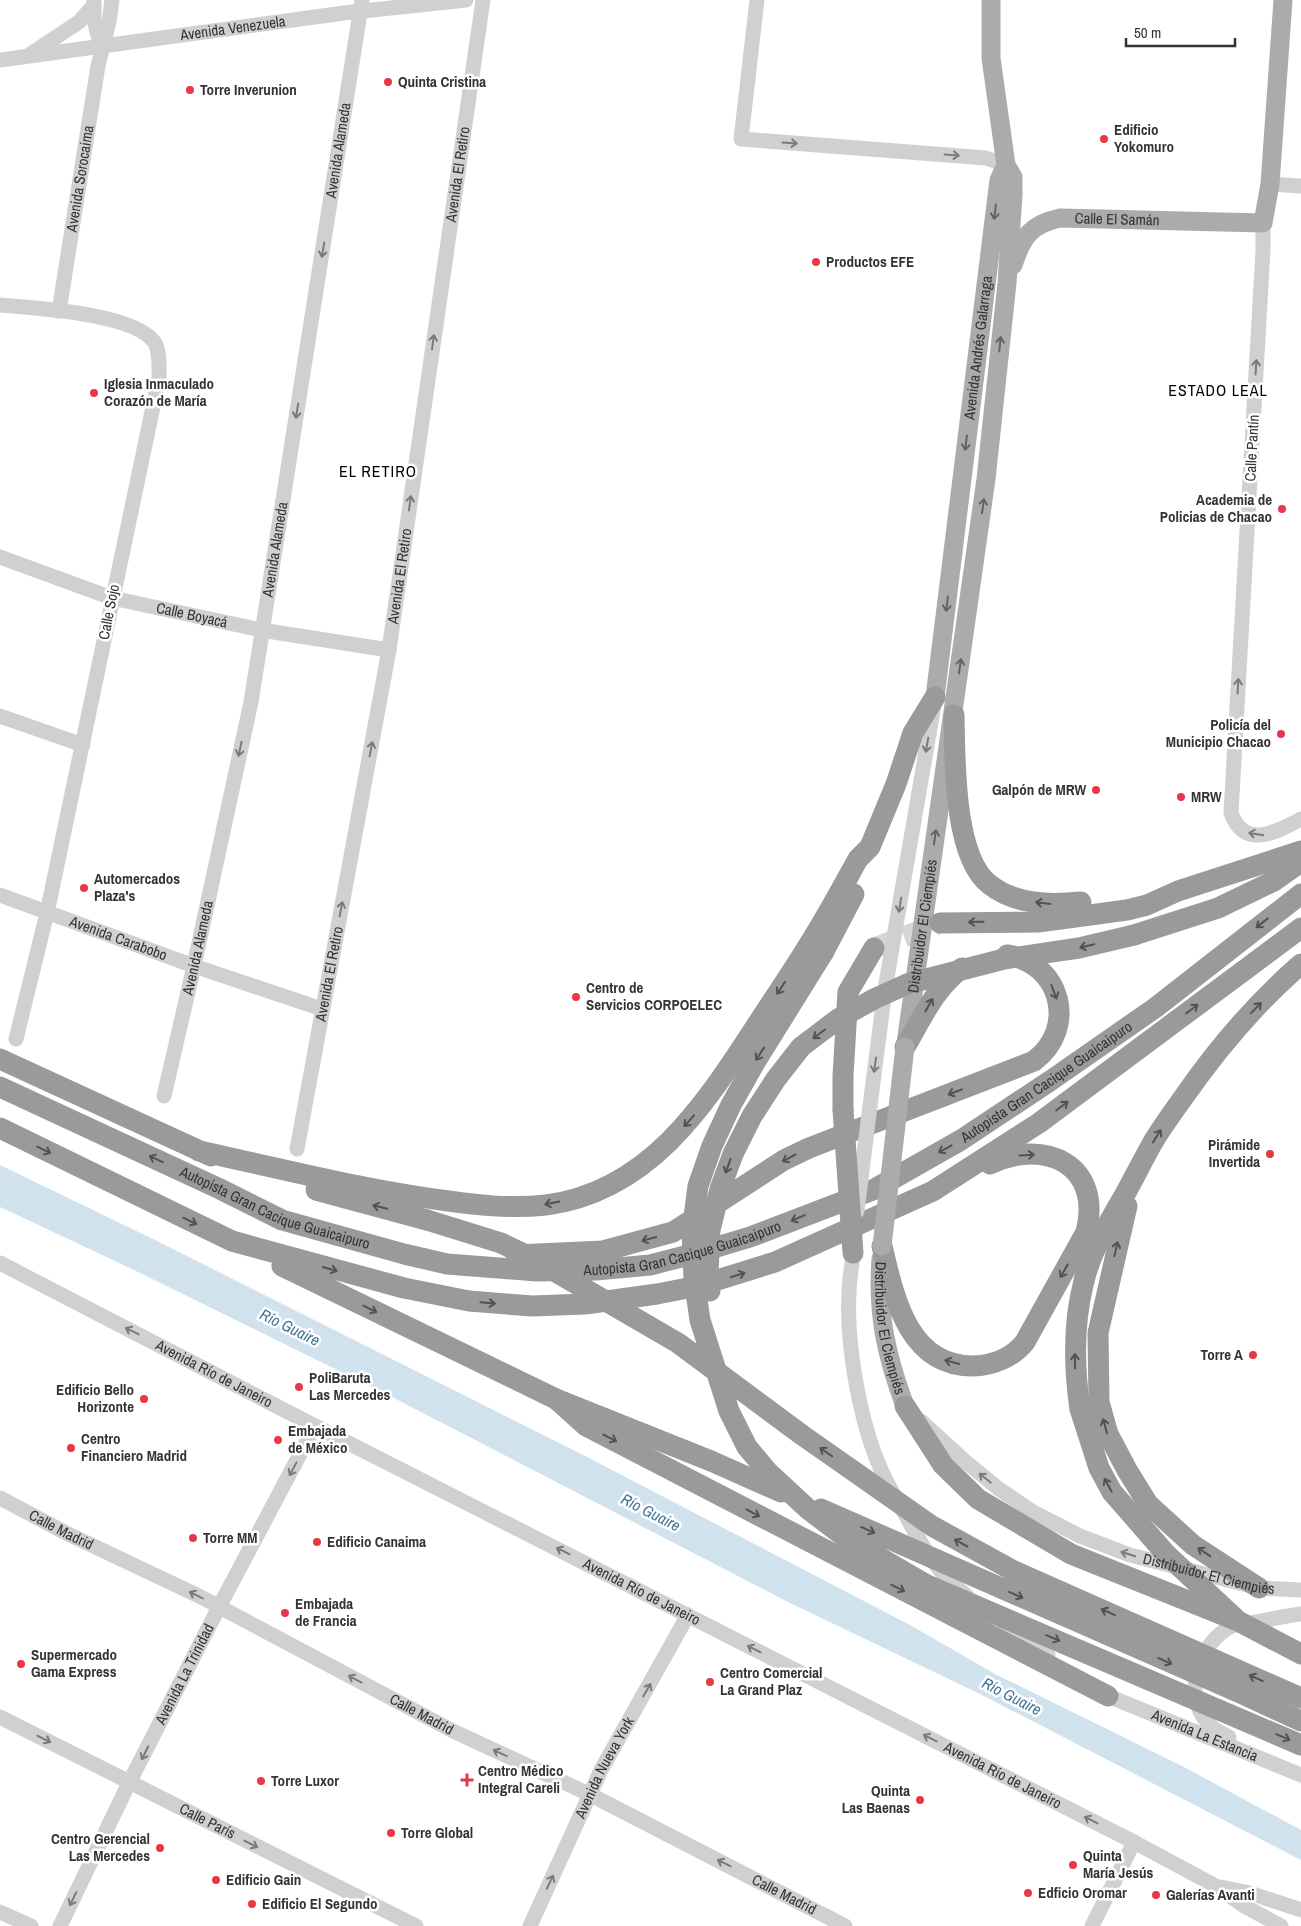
<svg xmlns="http://www.w3.org/2000/svg" width="1301" height="1926" font-family="'Archivo Narrow',sans-serif">
	<style>
		.water { fill: #cfe2ee }
		.lines { fill: none; stroke-linecap: round; stroke-linejoin: round }
		.highway-tunnel { stroke: #d6d6d6; stroke-width: 21; stroke-dasharray: 21 11; stroke-linecap: butt }
		.minor { stroke: #d0d0d0; stroke-width: 15 }
		.major { stroke: #ababab; stroke-width: 19 }
		.highway { stroke: #9a9a9a; stroke-width: 21 }
		.minor-bridge { stroke: #d0d0d0; stroke-width: 15 }
		.major-bridge { stroke: #ababab; stroke-width: 19 }
		.highway-bridge { stroke: #9a9a9a; stroke-width: 21 }
		.oneway { stroke: #7a7a7a }
		.oneway2 { stroke: #636363 }
		.oneway3 { stroke: #525252 }
		.poi-dot { fill: #e63946; stroke: #fff; stroke-width: 2 }
		.labels { text-anchor: middle; stroke-width: 5; stroke-linejoin: round; paint-order: stroke }
		.street-label { font-size: 15px; fill: #333; stroke: #fff }
		.poi-label { font-size: 15px; font-weight: bold; fill: #333; stroke: #fff; text-anchor: start }
		.neighbourhood-label { font-size: 16px; letter-spacing: 1px; fill: #000; stroke: #fff }
		.water-label { font-size: 16px; font-style: italic; fill: #3f7597; stroke: #fff }
	</style>
	<rect width="100%" height="100%" fill="#fff"/>
	<path class="water" d="M0 1165 153 1239 587 1457 910 1625 997 1675 1184 1767 1301 1830V1860L980 1694 790 1603 390 1396 132 1269 0 1207Z"/>
	<g class="lines">
		<path class="highway-tunnel" d="M874 948 938 924"/>
		<g class="minor">
			<path d="M757 0 741 139 986 158 1006 165"/>
			<path d="M94 1V20L101 47"/>
			<path d="M29 55 79 22 93 6"/>
			<path id="s1" d="M0 60 344 13 466 0"/>
			<path d="M1270 184 1301 186"/>
			<path d="M1263 223V250L1231 813C1245 850 1276 832 1301 819"/>
			<path d="M0 305C34 308 136 313 155 343 160 353 159 367 159 378L47 913 16 1039"/>
			<path id="s2" d="M59 311 98 66 109 22 112 0"/>
			<path id="s3" d="M0 557 112 598 261 630 389 650"/>
			<path d="M0 716 83 745"/>
			<path id="s4" d="M0 895 194 966 322 1009"/>
			<path id="s5" d="M164 1096 194 966 251 702 362 0"/>
			<path d="M870 1106 885 989 934 705"/>
			<path id="s6" d="M297 1149 389 650 483 0"/>
			<path d="M853 1253C852 1266 849 1280 849 1294 846 1346 861 1429 884 1476 890 1489 898 1502 906 1516 924 1549 936 1572 967 1596"/>
			<path id="s7" d="M0 1263 315 1426 1134 1842 1214 1885 1246 1907 1281 1926"/>
			<path id="s8" d="M921 1421 966 1462 999 1489 1033 1512 1080 1536 1130 1555 1259 1588 1301 1590"/>
			<path id="s9" d="M0 1498 68 1534 199 1596 453 1731 591 1795 845 1926"/>
			<path d="M1005 1625 1048 1655"/>
			<path id="s10" d="M1100 1691 1108 1696 1301 1775"/>
			<path id="s11" d="M0 1717 416 1926"/>
			<path d="M1229 1737C1224 1734 1217 1731 1212 1727 1180 1700 1197 1643 1232 1626 1238 1624 1246 1624 1251 1623 1268 1620 1284 1616 1301 1614"/>
			<path d="M1221 1887 1250 1893 1301 1910"/>
			<path d="M0 1912 31 1926"/>
			<path id="s12" d="M60 1926 129 1783 219 1607 315 1426"/>
			<path id="s13" d="M530 1926 601 1770 688 1615"/>
			<path d="M1092 1926 1134 1842"/>
		</g>
		<g class="major">
			<path id="s14" d="M1013 265C1022 237 1031 224 1060 218L1263 223 1270 184 1283 0"/>
			<path id="s15" d="M935 697 999 180 1006 165 991 58V0"/>
			<path id="s16" d="M906 1043 986 479 1007 283 1013 195V177L1006 165"/>
			<path id="s17" d="M881 1259C877 1314 886 1355 905 1406"/>
		</g>
		<g class="highway">
			<path d="M954 715C955 757 953 856 989 884 1015 905 1050 905 1081 902"/>
			<path d="M940 923 1038 922 1127 910 1147 905 1178 891 1301 851"/>
			<path d="M1134 935 1218 908 1274 881 1301 862"/>
			<path d="M823 953 854 894"/>
			<path d="M905 1047C922 1018 935 988 962 968"/>
			<path d="M0 1059 211 1156"/>
			<path id="s18" d="M0 1087 220 1189 282 1220 404 1254 447 1264 537 1271 596 1270 650 1265 697 1253 750 1237 873 1190 961 1140 1050 1081 1155 1008 1301 894"/>
			<path d="M843 1110V1076L848 992 874 948"/>
			<path d="M0 1128 232 1241 404 1288 469 1301 532 1306 585 1304 657 1294 698 1286 775 1262 933 1191 1039 1123 1301 928"/>
			<path d="M199 1151C279 1168 359 1189 441 1200 476 1205 510 1209 546 1205 652 1191 707 1101 760 1020 776 995 793 971 808 946 826 918 842 888 858 859L870 847 896 784 913 733 935 697"/>
			<path d="M316 1190 427 1220"/>
			<path d="M1127 1206 1098 1333 1099 1402 1108 1434 1127 1470 1148 1504 1193 1545 1259 1588"/>
			<path d="M882 1246C894 1297 908 1367 974 1366 994 1365 1013 1357 1025 1342L1086 1232C1103 1166 1046 1137 990 1164"/>
			<path d="M516 1255 603 1251 673 1232 784 1160 809 1148 1034 1061C1078 1028 1061 963 1007 955"/>
			<path d="M282 1266 556 1399 711 1461"/>
			<path d="M556 1399 586 1426 1108 1696"/>
			<path d="M905 1406 943 1465 978 1499 1071 1554 1238 1621"/>
			<path d="M1080 1409C1074 1368 1073 1326 1083 1285 1090 1252 1108 1224 1124 1196 1134 1178 1143 1160 1153 1142 1162 1127 1173 1112 1183 1098 1217 1049 1256 1003 1301 964"/>
			<path d="M1247 1696 1301 1721"/>
		</g>
		<path class="minor-bridge" d="M857 1211 870 1106"/>
		<path class="major-bridge" d="M882 1246 905 1047"/>
		<path class="highway-bridge" d="M823 953 754 1064 731 1105 712 1146 698 1186 692 1232 694 1279 700 1320 729 1411 747 1447 768 1472 809 1510 846 1538 927 1585 1301 1745
			M843 1110 853 1253
			M427 1220 501 1243 530 1257 678 1343 802 1435 932 1526 1012 1570 1301 1698
			M710 1291 708 1274 710 1230 720 1189 733 1154 752 1116 776 1079 801 1047 838 1019 874 999 907 984 1004 959 1079 948 1134 935
			M1080 1409 1099 1468 1112 1492 1166 1554 1238 1621 1301 1654
			M711 1461 781 1492
			M821 1509 1247 1696"/>
	</g>
	<defs><path id="oneway-shaft" d="M-6 0H5M1.5-3L5.5 0L1.5 3" fill="none" stroke-width="1.6" stroke-linecap="round" stroke-linejoin="round" transform="scale(1.25)"/></defs>
	<g class="oneway">
		<use href="#oneway-shaft" transform="translate(790 143) rotate(4)"/>
		<use href="#oneway-shaft" transform="translate(952 155) rotate(4)"/>
		<use href="#oneway-shaft" transform="translate(323 250) rotate(99)"/>
		<use href="#oneway-shaft" transform="translate(433 342) rotate(-82)"/>
		<use href="#oneway-shaft" transform="translate(1256 367) rotate(-87)"/>
		<use href="#oneway-shaft" transform="translate(297 411) rotate(99)"/>
		<use href="#oneway-shaft" transform="translate(410 503) rotate(-82)"/>
		<use href="#oneway-shaft" transform="translate(1238 686) rotate(-87)"/>
		<use href="#oneway-shaft" transform="translate(927 745) rotate(100)"/>
		<use href="#oneway-shaft" transform="translate(240 749) rotate(102)"/>
		<use href="#oneway-shaft" transform="translate(371 749) rotate(-79)"/>
		<use href="#oneway-shaft" transform="translate(1256 834) rotate(-170)"/>
		<use href="#oneway-shaft" transform="translate(900 905) rotate(100)"/>
		<use href="#oneway-shaft" transform="translate(341 909) rotate(-79)"/>
		<use href="#oneway-shaft" transform="translate(875 1065) rotate(98)"/>
		<use href="#oneway-shaft" transform="translate(132 1331) rotate(-153)"/>
		<use href="#oneway-shaft" transform="translate(293 1469) rotate(118)"/>
		<use href="#oneway-shaft" transform="translate(985 1478) rotate(-141)"/>
		<use href="#oneway-shaft" transform="translate(563 1551) rotate(-153)"/>
		<use href="#oneway-shaft" transform="translate(1128 1554) rotate(-162)"/>
		<use href="#oneway-shaft" transform="translate(196 1595) rotate(-154)"/>
		<use href="#oneway-shaft" transform="translate(754 1649) rotate(-153)"/>
		<use href="#oneway-shaft" transform="translate(355 1679) rotate(-152)"/>
		<use href="#oneway-shaft" transform="translate(647 1690) rotate(-60)"/>
		<use href="#oneway-shaft" transform="translate(930 1738) rotate(-153)"/>
		<use href="#oneway-shaft" transform="translate(44 1739) rotate(27)"/>
		<use href="#oneway-shaft" transform="translate(145 1753) rotate(117)"/>
		<use href="#oneway-shaft" transform="translate(500 1753) rotate(-155)"/>
		<use href="#oneway-shaft" transform="translate(1091 1820) rotate(-153)"/>
		<use href="#oneway-shaft" transform="translate(251 1844) rotate(27)"/>
		<use href="#oneway-shaft" transform="translate(724 1863) rotate(-153)"/>
		<use href="#oneway-shaft" transform="translate(550 1882) rotate(-65)"/>
		<use href="#oneway-shaft" transform="translate(73 1899) rotate(116)"/>
	</g>
	<g class="oneway2">
		<use href="#oneway-shaft" transform="translate(995 212) rotate(97)"/>
		<use href="#oneway-shaft" transform="translate(1000 344) rotate(-84)"/>
		<use href="#oneway-shaft" transform="translate(966 443) rotate(97)"/>
		<use href="#oneway-shaft" transform="translate(983 506) rotate(-82)"/>
		<use href="#oneway-shaft" transform="translate(947 604) rotate(97)"/>
		<use href="#oneway-shaft" transform="translate(960 666) rotate(-82)"/>
		<use href="#oneway-shaft" transform="translate(935 837) rotate(-82)"/>
	</g>
	<g class="oneway3">
		<use href="#oneway-shaft" transform="translate(1043 903) rotate(-173)"/>
		<use href="#oneway-shaft" transform="translate(976 922) rotate(179)"/>
		<use href="#oneway-shaft" transform="translate(1262 923) rotate(142)"/>
		<use href="#oneway-shaft" transform="translate(1087 946) rotate(167)"/>
		<use href="#oneway-shaft" transform="translate(781 988) rotate(123)"/>
		<use href="#oneway-shaft" transform="translate(1054 992) rotate(69)"/>
		<use href="#oneway-shaft" transform="translate(929 1005) rotate(-61)"/>
		<use href="#oneway-shaft" transform="translate(1256 1008) rotate(-46)"/>
		<use href="#oneway-shaft" transform="translate(1192 1009) rotate(-37)"/>
		<use href="#oneway-shaft" transform="translate(819 1034) rotate(143)"/>
		<use href="#oneway-shaft" transform="translate(760 1054) rotate(122)"/>
		<use href="#oneway-shaft" transform="translate(955 1092) rotate(159)"/>
		<use href="#oneway-shaft" transform="translate(1062 1106) rotate(-37)"/>
		<use href="#oneway-shaft" transform="translate(689 1121) rotate(132)"/>
		<use href="#oneway-shaft" transform="translate(1157 1136) rotate(-58)"/>
		<use href="#oneway-shaft" transform="translate(945 1149) rotate(151)"/>
		<use href="#oneway-shaft" transform="translate(44 1150) rotate(26)"/>
		<use href="#oneway-shaft" transform="translate(1027 1155) rotate(-3)"/>
		<use href="#oneway-shaft" transform="translate(789 1158) rotate(152)"/>
		<use href="#oneway-shaft" transform="translate(156 1159) rotate(-155)"/>
		<use href="#oneway-shaft" transform="translate(728 1166) rotate(110)"/>
		<use href="#oneway-shaft" transform="translate(552 1203) rotate(169)"/>
		<use href="#oneway-shaft" transform="translate(380 1207) rotate(-166)"/>
		<use href="#oneway-shaft" transform="translate(798 1218) rotate(157)"/>
		<use href="#oneway-shaft" transform="translate(190 1221) rotate(26)"/>
		<use href="#oneway-shaft" transform="translate(649 1239) rotate(165)"/>
		<use href="#oneway-shaft" transform="translate(1116 1249) rotate(-77)"/>
		<use href="#oneway-shaft" transform="translate(330 1269) rotate(16)"/>
		<use href="#oneway-shaft" transform="translate(1064 1271) rotate(119)"/>
		<use href="#oneway-shaft" transform="translate(738 1275) rotate(-18)"/>
		<use href="#oneway-shaft" transform="translate(488 1303) rotate(5)"/>
		<use href="#oneway-shaft" transform="translate(370 1309) rotate(26)"/>
		<use href="#oneway-shaft" transform="translate(1075 1361) rotate(-91)"/>
		<use href="#oneway-shaft" transform="translate(952 1362) rotate(-165)"/>
		<use href="#oneway-shaft" transform="translate(1105 1426) rotate(-106)"/>
		<use href="#oneway-shaft" transform="translate(610 1438) rotate(27)"/>
		<use href="#oneway-shaft" transform="translate(826 1452) rotate(-145)"/>
		<use href="#oneway-shaft" transform="translate(1108 1485) rotate(-119)"/>
		<use href="#oneway-shaft" transform="translate(753 1513) rotate(28)"/>
		<use href="#oneway-shaft" transform="translate(868 1530) rotate(24)"/>
		<use href="#oneway-shaft" transform="translate(961 1543) rotate(-151)"/>
		<use href="#oneway-shaft" transform="translate(1204 1552) rotate(-146)"/>
		<use href="#oneway-shaft" transform="translate(898 1588) rotate(27)"/>
		<use href="#oneway-shaft" transform="translate(1016 1595) rotate(24)"/>
		<use href="#oneway-shaft" transform="translate(1108 1612) rotate(-156)"/>
		<use href="#oneway-shaft" transform="translate(1053 1638) rotate(23)"/>
		<use href="#oneway-shaft" transform="translate(1165 1661) rotate(24)"/>
		<use href="#oneway-shaft" transform="translate(1256 1678) rotate(-156)"/>
		<use href="#oneway-shaft" transform="translate(1283 1737) rotate(23)"/>
	</g>
	<g class="poi-dot">
		<circle cx="388" cy="82" r="5"/>
		<circle cx="190" cy="90" r="5"/>
		<circle cx="1104" cy="139" r="5"/>
		<circle cx="816" cy="262" r="5"/>
		<circle cx="94" cy="393" r="5"/>
		<circle cx="1282" cy="509" r="5"/>
		<circle cx="1281" cy="734" r="5"/>
		<circle cx="1096" cy="790" r="5"/>
		<circle cx="1181" cy="797" r="5"/>
		<circle cx="84" cy="888" r="5"/>
		<circle cx="576" cy="997" r="5"/>
		<circle cx="1270" cy="1154" r="5"/>
		<circle cx="1253" cy="1355" r="5"/>
		<circle cx="299" cy="1387" r="5"/>
		<circle cx="144" cy="1399" r="5"/>
		<circle cx="278" cy="1440" r="5"/>
		<circle cx="71" cy="1448" r="5"/>
		<circle cx="193" cy="1538" r="5"/>
		<circle cx="317" cy="1542" r="5"/>
		<circle cx="285" cy="1613" r="5"/>
		<circle cx="21" cy="1664" r="5"/>
		<circle cx="710" cy="1682" r="5"/>
		<path d="M464.5 1772.5h5v5h5v5h-5v5h-5v-5h-5v-5h5z"/>
		<circle cx="261" cy="1781" r="5"/>
		<circle cx="920" cy="1800" r="5"/>
		<circle cx="391" cy="1833" r="5"/>
		<circle cx="160" cy="1848" r="5"/>
		<circle cx="1073" cy="1865" r="5"/>
		<circle cx="216" cy="1880" r="5"/>
		<circle cx="1028" cy="1893" r="5"/>
		<circle cx="1156" cy="1895" r="5"/>
		<circle cx="252" cy="1904" r="5"/>
	</g>
	<g class="labels">
		<g class="street-label">
			<text dy="5" stroke="none"><textPath href="#s1" startOffset="235">Avenida Venezuela</textPath></text>
			<text dy="5" stroke="none"><textPath href="#s5" startOffset="962">Avenida Alameda</textPath></text>
			<text dy="5" stroke="none"><textPath href="#s6" startOffset="988">Avenida El Retiro</textPath></text>
			<text dy="5" stroke="none"><textPath href="#s2" startOffset="134">Avenida Sorocaima</textPath></text>
			<text dy="5" stroke="none"><textPath href="#s14" startOffset="128">Calle El Samán</textPath></text>
			<text dy="5" stroke="none"><textPath href="#s15" startOffset="352">Avenida Andrés Galarraga</textPath></text>
			<text transform="translate(1252 448) rotate(-87)" y="5">Calle Pantín</text>
			<text dy="5" stroke="none"><textPath href="#s5" startOffset="558">Avenida Alameda</textPath></text>
			<text dy="5" stroke="none"><textPath href="#s6" startOffset="582">Avenida El Retiro</textPath></text>
			<text transform="translate(109 612) rotate(-79)" y="5">Calle Sojo</text>
			<text dy="5" stroke="none"><textPath href="#s3" startOffset="201">Calle Boyacá</textPath></text>
			<text dy="5" stroke="none"><textPath href="#s16" startOffset="118">Distribuidor El Ciempiés</textPath></text>
			<text dy="5" stroke="none"><textPath href="#s4" startOffset="126">Avenida Carabobo</textPath></text>
			<text dy="5" stroke="none"><textPath href="#s5" startOffset="152">Avenida Alameda</textPath></text>
			<text dy="5" stroke="none"><textPath href="#s6" startOffset="178">Avenida El Retiro</textPath></text>
			<text dy="5" stroke="none"><textPath href="#s18" startOffset="1126">Autopista Gran Cacique Guaicaipuro</textPath></text>
			<text dy="5" stroke="none"><textPath href="#s18" startOffset="301">Autopista Gran Cacique Guaicaipuro</textPath></text>
			<text dy="5" stroke="none"><textPath href="#s18" startOffset="721">Autopista Gran Cacique Guaicaipuro</textPath></text>
			<text dy="5" stroke="none"><textPath href="#s17" startOffset="70">Distribuidor El Ciempiés</textPath></text>
			<text dy="5" stroke="none"><textPath href="#s7" startOffset="241">Avenida Río de Janeiro</textPath></text>
			<text dy="5" stroke="none"><textPath href="#s9" startOffset="69">Calle Madrid</textPath></text>
			<text dy="5" stroke="none"><textPath href="#s8" startOffset="332">Distribuidor El Ciempiés</textPath></text>
			<text dy="5" stroke="none"><textPath href="#s7" startOffset="721">Avenida Río de Janeiro</textPath></text>
			<text dy="5" stroke="none"><textPath href="#s12" startOffset="281">Avenida La Trinidad</textPath></text>
			<text dy="5" stroke="none"><textPath href="#s9" startOffset="474">Calle Madrid</textPath></text>
			<text dy="5" stroke="none"><textPath href="#s10" startOffset="114">Avenida La Estancia</textPath></text>
			<text dy="5" stroke="none"><textPath href="#s13" startOffset="175">Avenida Nueva York</textPath></text>
			<text dy="5" stroke="none"><textPath href="#s7" startOffset="1126">Avenida Río de Janeiro</textPath></text>
			<text dy="5" stroke="none"><textPath href="#s11" startOffset="232">Calle París</textPath></text>
			<text dy="5" stroke="none"><textPath href="#s9" startOffset="879">Calle Madrid</textPath></text>
		</g>
		<g class="poi-label">
			<text x="398" y="87">Quinta Cristina</text>
			<text x="200" y="95">Torre Inverunion</text>
			<text x="1114" y="135">Edificio<tspan x="1114" dy="17">Yokomuro</tspan></text>
			<text x="826" y="267">Productos EFE</text>
			<text x="104" y="389">Iglesia Inmaculado<tspan x="104" dy="17">Corazón de María</tspan></text>
			<text x="1272" y="505" text-anchor="end">Academia de<tspan x="1272" dy="17">Policias de Chacao</tspan></text>
			<text x="1271" y="730" text-anchor="end">Policía del<tspan x="1271" dy="17">Municipio Chacao</tspan></text>
			<text x="1086" y="795" text-anchor="end">Galpón de MRW</text>
			<text x="1191" y="802">MRW</text>
			<text x="94" y="884">Automercados<tspan x="94" dy="17">Plaza's</tspan></text>
			<text x="586" y="993">Centro de<tspan x="586" dy="17">Servicios CORPOELEC</tspan></text>
			<text x="1260" y="1150" text-anchor="end">Pirámide<tspan x="1260" dy="17">Invertida</tspan></text>
			<text x="1243" y="1360" text-anchor="end">Torre A</text>
			<text x="309" y="1383">PoliBaruta<tspan x="309" dy="17">Las Mercedes</tspan></text>
			<text x="134" y="1395" text-anchor="end">Edificio Bello<tspan x="134" dy="17">Horizonte</tspan></text>
			<text x="288" y="1436">Embajada<tspan x="288" dy="17">de México</tspan></text>
			<text x="81" y="1444">Centro<tspan x="81" dy="17">Financiero Madrid</tspan></text>
			<text x="203" y="1543">Torre MM</text>
			<text x="327" y="1547">Edificio Canaima</text>
			<text x="295" y="1609">Embajada<tspan x="295" dy="17">de Francia</tspan></text>
			<text x="31" y="1660">Supermercado<tspan x="31" dy="17">Gama Express</tspan></text>
			<text x="720" y="1678">Centro Comercial<tspan x="720" dy="17">La Grand Plaz</tspan></text>
			<text x="478" y="1776">Centro Médico<tspan x="478" dy="17">Integral Careli</tspan></text>
			<text x="271" y="1786">Torre Luxor</text>
			<text x="910" y="1796" text-anchor="end">Quinta<tspan x="910" dy="17">Las Baenas</tspan></text>
			<text x="401" y="1838">Torre Global</text>
			<text x="150" y="1844" text-anchor="end">Centro Gerencial<tspan x="150" dy="17">Las Mercedes</tspan></text>
			<text x="1083" y="1861">Quinta<tspan x="1083" dy="17">María Jesús</tspan></text>
			<text x="226" y="1885">Edificio Gain</text>
			<text x="1038" y="1898">Edficio Oromar</text>
			<text x="1166" y="1900">Galerías Avanti</text>
			<text x="262" y="1909">Edificio El Segundo</text>
		</g>
		<g class="neighbourhood-label">
			<text x="1218" y="396">ESTADO LEAL</text>
			<text x="378" y="477">EL RETIRO</text>
		</g>
		<g class="water-label">
			<text transform="translate(290 1327) rotate(26)" y="6">Río Guaire</text>
			<text transform="translate(651 1512) rotate(27)" y="6">Río Guaire</text>
			<text transform="translate(1012 1696) rotate(27)" y="6">Río Guaire</text>
		</g>
	</g>
	<path d="M1126 38v8h109v-8" fill="none" stroke="#333333" stroke-width="2.5"/>
	<text x="1134" y="38" font-size="15" fill="#333333" stroke="#ffffff" stroke-width="4" paint-order="stroke">50 m</text>
</svg>
